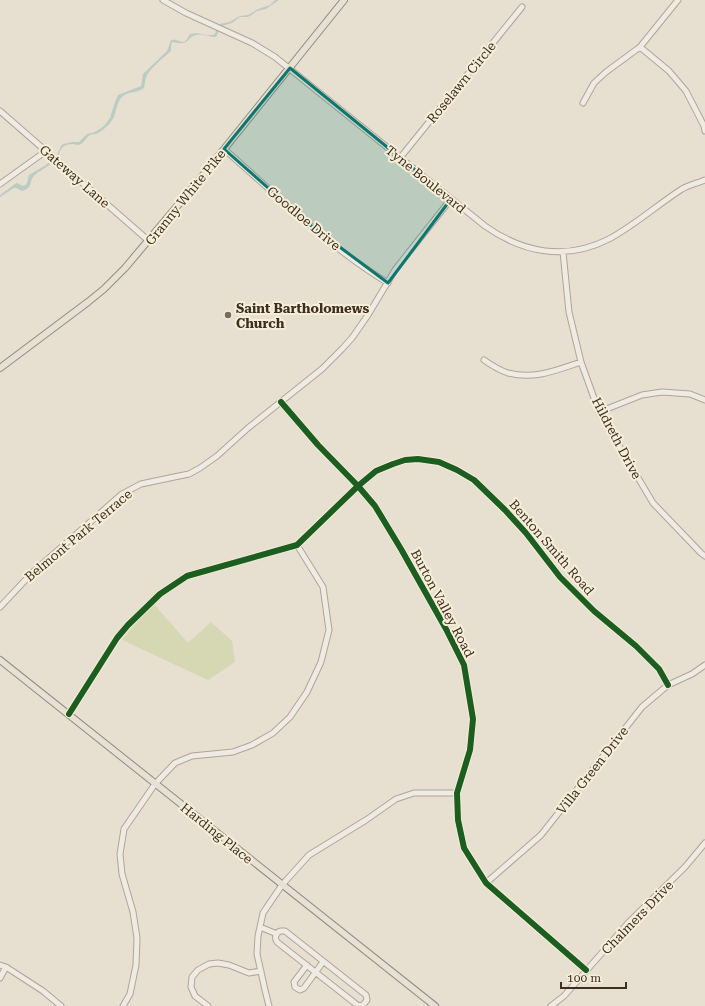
<svg xmlns="http://www.w3.org/2000/svg" width="705" height="1006" font-family="'Roboto Serif',serif">
	<style>
		.green { fill: #d6d7b3 }
		.water { fill: #bcccc2 }
		.lines { fill: none; stroke-linecap: round; stroke-linejoin: round }
		.minor-casing { stroke: #ada599; stroke-width: 7 }
		.major-casing { stroke: #928b80; stroke-width: 8 }
		.minor { stroke: #efebe3; stroke-width: 5 }
		.major { stroke: #e6e1d4; stroke-width: 6 }
		.cycleway-casing { stroke: #f7eed8; stroke-width: 8 }
		.cycleway { stroke: #1b5e20; stroke-width: 6 }
		.marked { fill: #0f766e; fill-opacity: 0.2; stroke: #0f766e; stroke-width: 3; stroke-linejoin: round }
		.poi-dot { fill: #786c5e; stroke: #f7eed8; stroke-width: 1.5 }
		.labels { text-anchor: middle; stroke-width: 4; stroke-linejoin: round; paint-order: stroke }
		.street-label { font-size: 13px; fill: #3d2e20; stroke: #f7eed8 }
		.poi-label { font-size: 13px; font-weight: bold; fill: #3d2e20; stroke: #f7eed8; text-anchor: start }
	</style>
	<rect width="100%" height="100%" fill="#e7e0d1"/>
	<path class="green" d="M153 603 188 643 211 622 232 641 235 662 208 680 122 640Z"/>
	<path class="water" d="M275 0H279L270 6 266 9 257 11 250 16 247 17H240L232 23 222 26 219 24 229 22 240 16 248 15 258 9 270 5Z
		M216 30 219 31 216 37C209 37 202 33 196 35 189 36 189 43 182 43 179 44 175 42 172 42L171 46V51C165 56 151 68 147 75 145 79 145 84 144 88 138 93 128 91 122 97 117 102 116 111 114 117 110 124 103 131 96 134 93 134 92 134 90 135 86 137 85 142 81 144 78 146 75 144 72 144 62 145 60 149 58 158L56 157 61 146 63 144 72 142H79L87 134 95 132 104 126 110 118 115 102 118 95 141 86 143 74 167 51 171 40C175 38 179 42 184 42L187 39 190 34C200 31 207 38 215 34Z
		M51 160 53 162C49 166 36 173 34 176 28 183 34 187 22 191L16 188H14L0 197V195L15 184 17 183 23 186C29 184 27 180 29 175L46 165Z"/>
	<g class="lines">
		<g class="minor-casing">
			<path id="minor" d="M163 0 186 13 252 43 275 57 485 226C523 253 566 261 609 239 635 225 657 205 682 189 689 185 698 183 705 180
				M640 47 669 71 686 91 704 126 705 131
				M583 103 594 83 606 72 640 47 678 0
				M0 111 149 241
				M224 149C277 195 327 246 388 283
				M400 158 522 7
				M0 184 46 151
				M563 252 569 312 581 362 599 412 653 503 701 553 705 556
				M484 360C491 365 499 370 508 373 534 380 557 370 581 362
				M281 402 318 445 358 486 375 506 401 549 446 629 464 665 473 719 470 750 457 793 458 820 464 848 486 883 586 970
				M599 412 642 395 662 392 690 394 705 400
				M0 607 31 574 122 494 141 484 179 476 189 474 200 468 217 456 248 428 322 369 342 349 352 338 368 315 395 270 413 247 451 199
				M69 714 117 638 128 625 160 594 187 576 297 545 358 486 376 471 393 464 405 460 418 459 439 462 457 470 474 480 505 510 526 533 560 577 594 611 636 646 659 669 668 685
				M486 883 541 835 642 707 668 685 692 674 705 665
				M260 927 277 934
				M281 931H285L366 995 367 1000 363 1005 359 1006 356 1004 277 942C274 937 276 932 281 931Z
				M0 965 6 967 43 991 61 1006
				M307 965 294 982 295 987 300 990 304 988 323 962
				M0 978 6 967
				M123 1006 130 994 136 965 137 938 133 912 122 874 120 854 124 829 155 784 175 763 192 756 233 752 252 745 273 733 290 717 307 692 321 662 329 630 323 587 297 545
				M208 1006 195 996 191 987 192 977 198 970 209 964 218 963 229 965 249 973 261 971
				M269 1006 265 990 257 954 258 936 263 913 282 885 309 855 366 820 396 799 414 793H457
				M551 1006 564 996 629 922 685 867 705 843"/>
		</g>
		<g class="major-casing">
			<path id="major" d="M0 368 88 302 104 289 125 268 200 179 344 0
				M0 660 435 1006"/>
		</g>
		<use href="#minor" class="minor"/>
		<use href="#major" class="major"/>
		<g class="cycleway-casing">
			<path id="cycleway" d="M281 402 318 445 358 486 375 506 401 549 446 629 464 665 473 719 470 750 457 793 458 820 464 848 486 883 586 970
				M69 714 117 638 128 625 160 594 187 576 297 545 358 486 376 471 393 464 405 460 418 459 439 462 457 470 474 480 505 510 526 533 560 577 594 611 636 646 659 669 668 685"/>
		</g>
		<use href="#cycleway" class="cycleway"/>
	</g>
	<path class="marked" d="M290 68 451 199 388 283 310 225 224 149Z"/>
	<circle class="poi-dot" cx="228" cy="315" r="4"/>
	<g class="labels">
		<g class="street-label">
			<text transform="translate(461 82) rotate(-51)" y="5">Roselawn Circle</text>
			<text transform="translate(75 176) rotate(41)" y="5">Gateway Lane</text>
			<text transform="translate(426 179) rotate(39)" y="5">Tyne Boulevard</text>
			<text transform="translate(185 197) rotate(-51)" y="5">Granny White Pike</text>
			<text transform="translate(304 218) rotate(40)" y="5">Goodloe Drive</text>
			<text transform="translate(617 438) rotate(62)" y="5">Hildreth Drive</text>
			<text transform="translate(78 535) rotate(-40)" y="5">Belmont Park Terrace</text>
			<text transform="translate(552 547) rotate(49)" y="5">Benton Smith Road</text>
			<text transform="translate(443 603) rotate(62)" y="5">Burton Valley Road</text>
			<text transform="translate(592 770) rotate(-52)" y="5">Villa Green Drive</text>
			<text transform="translate(217 833) rotate(39)" y="5">Harding Place</text>
			<text transform="translate(637 917) rotate(-46)" y="5">Chalmers Drive</text>
		</g>
		<g class="poi-label">
			<text x="236" y="313">Saint Bartholomews<tspan x="236" dy="15">Church</tspan></text>
		</g>
	</g>
	<path d="M561 982v6h65v-6" fill="none" stroke="#3d2e20" stroke-width="2"/>
	<text x="567" y="982" font-size="12" fill="#3d2e20" stroke="#f7eed8" stroke-width="3" paint-order="stroke">100 m</text>
</svg>
